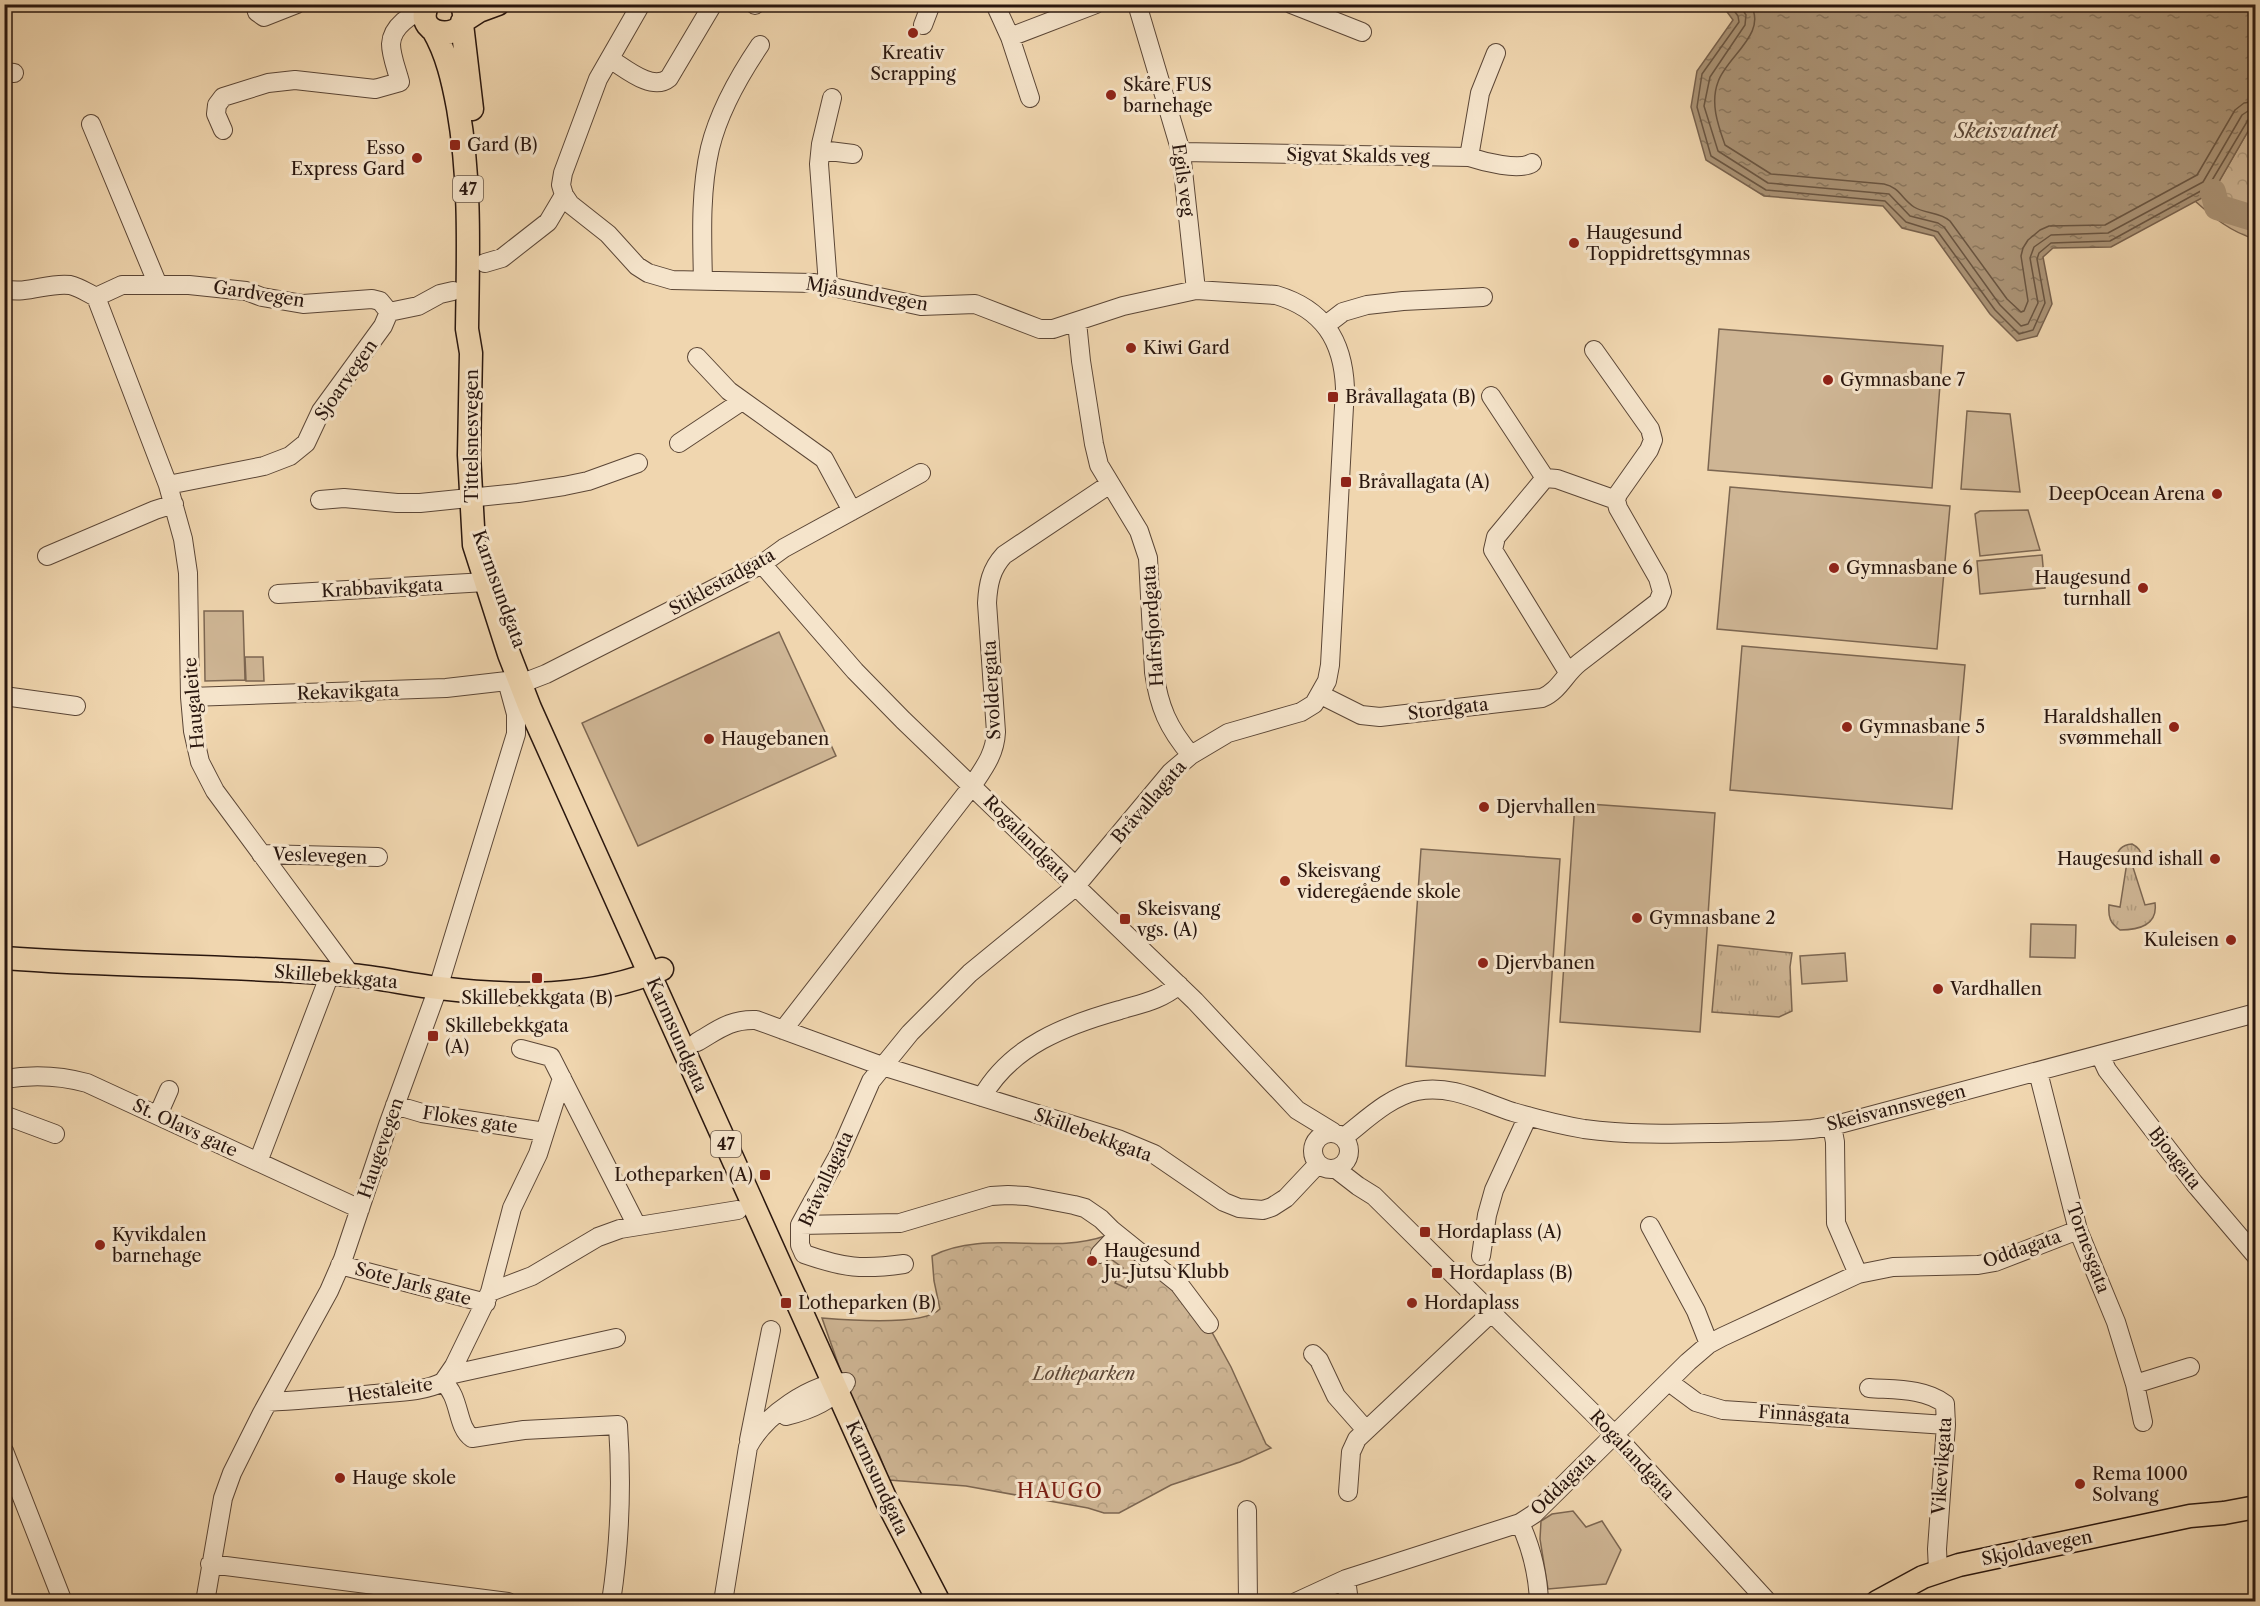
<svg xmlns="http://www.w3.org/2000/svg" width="2260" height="1606" font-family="'Libre Caslon Text',serif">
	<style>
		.grass { fill: url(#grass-tufts); stroke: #7c6651; stroke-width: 1.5 }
		.forest { fill: url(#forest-crowns); stroke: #7c6651; stroke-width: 1.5 }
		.green { fill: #ceb594; stroke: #7c6651; stroke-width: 1.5 }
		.water { fill: url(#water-ripples); stroke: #78624e; stroke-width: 1.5 }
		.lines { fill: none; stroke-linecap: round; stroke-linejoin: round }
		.shore { stroke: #6a5643; stroke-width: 1.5 }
		.river { stroke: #ac9578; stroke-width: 26 }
		.minor-casing { stroke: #5b4636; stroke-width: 20 }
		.major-casing { stroke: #29160e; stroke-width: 25 }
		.minor { stroke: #f5e4cb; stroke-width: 18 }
		.major { stroke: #f0d6af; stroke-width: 22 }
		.poi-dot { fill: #8f2418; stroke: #f5e4cb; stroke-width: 2 }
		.labels { text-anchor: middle; stroke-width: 6; stroke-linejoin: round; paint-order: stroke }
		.shield { fill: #f5e4cb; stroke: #665447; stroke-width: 1.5 }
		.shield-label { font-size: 16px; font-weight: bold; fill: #29160e }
		.poi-label { font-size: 18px; fill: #29160e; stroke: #f5e4cb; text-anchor: start }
		.street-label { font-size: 18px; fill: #29160e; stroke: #f5e4cb }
		.park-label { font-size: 18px; font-style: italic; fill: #5b4636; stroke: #f5e4cb }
		.water-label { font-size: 20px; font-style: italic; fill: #5d4938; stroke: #f5e4cb }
		.neighbourhood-label { font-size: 20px; letter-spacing: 1.5px; fill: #7a1f14; stroke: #f5e4cb }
	</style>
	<defs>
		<pattern id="grass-tufts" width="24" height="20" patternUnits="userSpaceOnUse" patternTransform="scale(1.5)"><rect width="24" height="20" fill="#ceb594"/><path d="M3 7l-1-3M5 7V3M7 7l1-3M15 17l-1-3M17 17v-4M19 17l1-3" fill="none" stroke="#b19b7e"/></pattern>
		<pattern id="forest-crowns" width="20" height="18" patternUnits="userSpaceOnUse" patternTransform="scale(1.5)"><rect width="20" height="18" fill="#ceb594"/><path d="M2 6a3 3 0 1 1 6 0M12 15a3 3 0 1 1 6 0" fill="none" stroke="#b19b7e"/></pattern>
		<pattern id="water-ripples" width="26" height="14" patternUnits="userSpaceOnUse" patternTransform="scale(1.5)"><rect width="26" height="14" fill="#ac9578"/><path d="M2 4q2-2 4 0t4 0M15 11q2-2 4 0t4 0" fill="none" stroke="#8c7961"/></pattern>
	</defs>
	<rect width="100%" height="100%" fill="#f0d6af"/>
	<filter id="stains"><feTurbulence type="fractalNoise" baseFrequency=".00333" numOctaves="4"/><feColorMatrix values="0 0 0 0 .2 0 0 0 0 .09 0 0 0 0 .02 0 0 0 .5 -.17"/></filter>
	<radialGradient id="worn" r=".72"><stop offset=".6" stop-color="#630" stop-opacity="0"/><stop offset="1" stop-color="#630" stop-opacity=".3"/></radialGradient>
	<path class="grass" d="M2132 844C2138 847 2142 851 2141 858L2131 861 2145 905 2155 903C2158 925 2139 930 2120 930 2110 923 2108 917 2109 905L2120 907 2127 862 2115 860C2118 850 2121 845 2132 844Z
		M1718 945 1792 953 1790 967 1792 1011 1779 1017 1712 1012Z"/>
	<path class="forest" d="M2255 119V239C2231 232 2214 218 2195 201L2213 192Z
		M1105 1236 1131 1242 1208 1325 1231 1367 1266 1444 1271 1448 1240 1462 1171 1485 1119 1513H1104L1088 1508 966 1486 889 1480 879 1454 854 1409 822 1318C846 1320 924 1326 940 1309L934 1281 932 1256C985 1229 1051 1255 1105 1236Z"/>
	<path class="green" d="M1719 329 1943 346 1932 488 1708 470Z
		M1967 411 2010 414 2020 492 1961 489Z
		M1730 487 1950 506 1937 649 1717 629Z
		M2028 510 2040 550 1980 556 1975 514 1980 511Z
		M2042 555 2045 588 1980 594 1977 561Z
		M204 611H243L245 680 205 681Z
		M779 632 836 756 638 846 582 723Z
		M1742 646 1965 665 1952 809 1730 790Z
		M245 657H263L264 681H246Z
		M1575 803 1715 813 1700 1032 1560 1022Z
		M1421 849 1560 859 1545 1076 1406 1066Z
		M2031 924 2076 925 2075 958 2030 957Z
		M1845 953 1847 981 1802 984 1800 956Z
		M1121 1246 1151 1266 1143 1276 1137 1274 1126 1288 1115 1283 1123 1268 1111 1259Z
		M1573 1511 1586 1527 1602 1521 1621 1550 1606 1584 1548 1589 1540 1539 1541 1521 1552 1514Z"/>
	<path class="water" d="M1722 5H2255V119L2213 192 2111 247 2053 248 2043 257 2052 304 2037 336 2017 341 1990 314 1934 236 1902 228 1883 206 1764 196 1706 160 1691 107 1697 71 1733 20Z"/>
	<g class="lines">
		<path class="shore" d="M1729 4 1738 16 1739 22 1702 74 1697 107 1711 156 1766 190 1885 201 1906 222 1938 232 1995 310 2019 334 2033 330 2045 303 2037 259 2039 253 2051 243 2110 241 2208 187 2248 120 2256 117
			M1739 4 1746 15 1745 25 1710 77 1704 106 1718 151 1768 183 1889 194 1910 216 1938 223 1944 227 2000 305 2021 326 2028 324 2038 303 2030 258 2034 247 2051 235 2108 233 2203 182 2242 115 2248 111 2256 110
			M1750 4C1769 33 1726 57 1718 82 1710 103 1718 125 1725 145L1771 174 1884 184C1899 187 1902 199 1914 207 1925 214 1940 212 1950 221L2007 299 2021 312 2024 311 2028 301 2021 256 2023 248 2028 240 2040 230 2049 226 2105 225 2197 175 2235 110 2244 103 2256 101"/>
		<path class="river" d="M2213 192 2217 207 2256 219"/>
		<g class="minor-casing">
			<path id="minor" d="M255 4 257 12 264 17 297 4
				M754 4 755 5
				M995 4 1010 37 1030 98
				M1137 4 1181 152 1196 290
				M1291 4 1362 32
				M923 25 931 4
				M1010 37 1096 4
				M610 59C625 68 652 92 669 78L713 4
				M4 72 14 73
				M91 124 158 285
				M223 130 216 114 217 105 223 97 268 83 295 80 375 89 400 82C397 70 391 56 391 44 392 26 411 14 426 9
				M821 150 853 154
				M1181 152 1469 157C1484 162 1519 171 1532 163
				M1469 157 1480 93 1496 53
				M564 195 570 204 608 234 637 266 648 273 672 280 814 283 921 306 975 304 1040 329H1053L1123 306 1196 290 1276 295C1323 309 1343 340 1345 388L1330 665 1327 681 1314 704 1301 712 1228 733 1191 755 1171 772 1075 887 970 973 910 1033 871 1081 839 1154 808 1210 800 1225V1245L804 1254C844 1268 862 1270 904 1264
				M485 263 502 258 548 222 564 195 561 185 563 173 598 79 641 4
				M703 281C702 237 700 191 710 148 719 111 739 76 760 45
				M828 285 819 164 821 144 832 98
				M4 289C27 295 48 282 70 285 79 287 88 293 96 297L168 485 183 539 188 573 190 697 193 731 200 762 215 791 351 975
				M96 297 122 285H189L246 291 262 297 303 304 372 299 380 301 389 312
				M1077 322 1081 361 1094 444 1099 465 1139 531 1148 558 1154 672C1159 707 1168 728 1191 755
				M1326 325 1343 312 1367 305 1403 301 1483 297
				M697 357 729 391 824 459 852 511
				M1491 396 1545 478 1557 479 1616 500
				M679 443 742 401
				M1545 478 1496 537 1493 550 1568 672
				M168 485 264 466 290 456 306 443 321 411 383 326 389 312 418 306 440 294 453 291
				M320 500 344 498 397 503H420L518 493 564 486 588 481 638 463
				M47 556 155 510 174 504
				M762 564 855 671 903 720 1195 1001 1297 1110 1333 1132
				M278 594 486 582
				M520 684 546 674 733 579 762 564 784 548 921 473
				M1321 695 1361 715 1380 717 1542 698C1559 691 1565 674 1579 663L1658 602 1662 592 1658 578 1618 508 1616 500 1618 494 1649 450 1653 440 1650 429 1594 350
				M4 696 76 706
				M190 697 446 688 507 681 516 714V734L438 988 388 1125 343 1259 329 1291 262 1413 232 1473 223 1498 205 1602
				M261 854 378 857
				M783 1030 972 786C984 768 995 754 996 732L987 603C988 584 991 569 1004 555L1110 484
				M697 1042C718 1030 730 1019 756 1020L882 1066 1118 1139 1154 1154 1224 1202 1239 1208 1263 1210 1272 1207 1286 1198 1318 1164
				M521 1049 551 1057 637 1226
				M2100 1055 2107 1070 2194 1183 2256 1256
				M2038 1072 2078 1230 2116 1322 2135 1384 2143 1422
				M4 1079C34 1074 59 1075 87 1083L360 1209
				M982 1097C1011 1046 1066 1025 1120 1010 1143 1003 1159 1001 1179 985
				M395 1105 422 1113 545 1132
				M4 1115 55 1134
				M158 1115 169 1090
				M1832 1126 1835 1142 1836 1223 1858 1274
				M1313 1151a18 18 0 1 1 36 0a18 18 0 1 1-36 0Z
				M1344 1137C1366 1120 1389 1097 1417 1091 1451 1084 1482 1102 1513 1112 1537 1119 1560 1125 1584 1129 1627 1135 1669 1134 1712 1133 1746 1132 1779 1132 1812 1129L1832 1126 2256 1013
				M258 1162 330 974
				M1336 1169 1358 1186 1374 1196 1615 1435 1768 1602
				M800 1225 900 1223 991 1196 1008 1195 1027 1196 1074 1205 1085 1208 1101 1219 1112 1230 1179 1284 1209 1324
				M1650 1226 1696 1311 1709 1344
				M1100 1254 1118 1235
				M1481 1256 1487 1215 1494 1190 1528 1116
				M340 1265 486 1303
				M490 1292 532 1276 598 1237 620 1229 738 1210
				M1313 1354 1319 1360 1336 1396 1366 1430
				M449 1375 616 1338
				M443 1382 454 1366 490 1292 512 1208 538 1154 562 1078
				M1669 1382 1696 1402 1723 1410 1946 1425
				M2135 1384 2190 1367
				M1869 1388C1894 1390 1924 1388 1945 1404L1946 1425 1937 1549 1938 1571
				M268 1402C304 1400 339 1397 375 1394 398 1392 423 1392 443 1382 461 1397 456 1427 472 1438L524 1430 618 1425C622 1484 620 1543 611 1602
				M786 1416C807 1411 831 1401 845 1384
				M749 1440 771 1330
				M4 1451 63 1602
				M1348 1492 1351 1452 1357 1439 1492 1312
				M1247 1510 1248 1602
				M1520 1523C1531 1547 1538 1575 1539 1602
				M210 1564 508 1602
				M1346 1579 1349 1602
				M723 1602 748 1447C764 1416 811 1383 846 1382
				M1296 1602 1346 1579 1520 1523 1534 1514 1688 1362 1709 1344 1722 1337 1858 1274 1893 1267 1978 1265 1995 1262 2078 1230"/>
		</g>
		<g class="major-casing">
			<path id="major" d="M428 4C409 41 479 43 461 4
				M462 22 479 11 498 4
				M462 24 472 109
				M433 30C447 54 453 81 458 108 471 182 468 255 467 329L471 353 469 455 474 545 509 654 530 708 887 1502 939 1602
				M4 958C119 967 235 965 349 975 379 977 409 985 439 988 514 997 591 999 662 969
				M1877 1602 1923 1577 1959 1565 2190 1516 2224 1513 2256 1507"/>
		</g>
		<use href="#minor" class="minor"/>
		<use href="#major" class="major"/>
	</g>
	<g class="poi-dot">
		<circle cx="913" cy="33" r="6"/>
		<circle cx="1111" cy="95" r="6"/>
		<rect x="449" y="139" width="12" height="12" rx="3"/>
		<circle cx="417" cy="158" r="6"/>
		<circle cx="1574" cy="243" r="6"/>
		<circle cx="1131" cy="348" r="6"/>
		<circle cx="1828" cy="380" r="6"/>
		<rect x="1327" y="391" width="12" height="12" rx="3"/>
		<rect x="1340" y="476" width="12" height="12" rx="3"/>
		<circle cx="2217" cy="494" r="6"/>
		<circle cx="1834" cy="568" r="6"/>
		<circle cx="2143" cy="588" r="6"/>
		<circle cx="1847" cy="727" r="6"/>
		<circle cx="2174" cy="727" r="6"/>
		<circle cx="709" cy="739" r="6"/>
		<circle cx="1484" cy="807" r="6"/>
		<circle cx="2215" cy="859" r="6"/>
		<circle cx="1285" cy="881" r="6"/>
		<circle cx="1637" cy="918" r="6"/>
		<rect x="1119" y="913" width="12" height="12" rx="3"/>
		<circle cx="2231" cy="940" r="6"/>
		<circle cx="1483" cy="963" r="6"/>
		<rect x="531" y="972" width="12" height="12" rx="3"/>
		<circle cx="1938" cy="989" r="6"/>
		<rect x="427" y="1030" width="12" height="12" rx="3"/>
		<rect x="759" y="1169" width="12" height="12" rx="3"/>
		<rect x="1419" y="1226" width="12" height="12" rx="3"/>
		<circle cx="100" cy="1245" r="6"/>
		<circle cx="1092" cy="1261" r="6"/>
		<rect x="1431" y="1267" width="12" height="12" rx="3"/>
		<rect x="780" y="1297" width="12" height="12" rx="3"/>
		<circle cx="1412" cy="1303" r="6"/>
		<circle cx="340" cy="1478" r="6"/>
		<circle cx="2080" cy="1484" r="6"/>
	</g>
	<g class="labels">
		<g class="shield">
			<rect x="453" y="176" width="30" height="26" rx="4.5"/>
			<rect x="711" y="1131" width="30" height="26" rx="4.5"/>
		</g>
		<g class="shield-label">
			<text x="468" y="195">47</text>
			<text x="726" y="1150">47</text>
		</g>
		<g class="poi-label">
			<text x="913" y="59" text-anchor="middle">Kreativ<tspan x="913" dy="21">Scrapping</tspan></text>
			<text x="1123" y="91">Skåre FUS<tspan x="1123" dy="21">barnehage</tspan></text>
			<text x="467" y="151">Gard (B)</text>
			<text x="405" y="154" text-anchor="end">Esso<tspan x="405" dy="21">Express Gard</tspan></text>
			<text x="1586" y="239">Haugesund<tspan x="1586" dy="21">Toppidrettsgymnas</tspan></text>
			<text x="1143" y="354">Kiwi Gard</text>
			<text x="1840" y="386">Gymnasbane 7</text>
			<text x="1345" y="403">Bråvallagata (B)</text>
			<text x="1358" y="488">Bråvallagata (A)</text>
			<text x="2205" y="500" text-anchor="end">DeepOcean Arena</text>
			<text x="1846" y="574">Gymnasbane 6</text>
			<text x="2131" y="584" text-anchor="end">Haugesund<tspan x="2131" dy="21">turnhall</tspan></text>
			<text x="2162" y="723" text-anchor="end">Haraldshallen<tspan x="2162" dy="21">svømmehall</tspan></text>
			<text x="1859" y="733">Gymnasbane 5</text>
			<text x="721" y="745">Haugebanen</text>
			<text x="1496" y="813">Djervhallen</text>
			<text x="2203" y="865" text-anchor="end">Haugesund ishall</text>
			<text x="1297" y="877">Skeisvang<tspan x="1297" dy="21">videregående skole</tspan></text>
			<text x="1137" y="915">Skeisvang<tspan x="1137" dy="21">vgs. (A)</tspan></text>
			<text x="1649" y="924">Gymnasbane 2</text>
			<text x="2219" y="946" text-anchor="end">Kuleisen</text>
			<text x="1495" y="969">Djervbanen</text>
			<text x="1950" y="995">Vardhallen</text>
			<text x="537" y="1004" text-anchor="middle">Skillebekkgata (B)</text>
			<text x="445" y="1032">Skillebekkgata<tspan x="445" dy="21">(A)</tspan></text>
			<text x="753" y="1181" text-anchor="end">Lotheparken (A)</text>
			<text x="1437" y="1238">Hordaplass (A)</text>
			<text x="112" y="1241">Kyvikdalen<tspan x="112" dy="21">barnehage</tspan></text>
			<text x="1104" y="1257">Haugesund<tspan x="1104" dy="21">Ju-Jutsu Klubb</tspan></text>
			<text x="1449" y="1279">Hordaplass (B)</text>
			<text x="798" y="1309">Lotheparken (B)</text>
			<text x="1424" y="1309">Hordaplass</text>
			<text x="2092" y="1480">Rema 1000<tspan x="2092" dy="21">Solvang</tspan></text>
			<text x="352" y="1484">Hauge skole</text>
		</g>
		<g class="street-label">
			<text transform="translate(1358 156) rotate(1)" y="6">Sigvat Skalds veg</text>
			<text transform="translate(1183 180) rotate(82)" y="6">Egils veg</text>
			<text transform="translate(259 294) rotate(9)" y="6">Gardvegen</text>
			<text transform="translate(867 294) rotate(10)" y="6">Mjåsundvegen</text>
			<text transform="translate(346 380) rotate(-55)" y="6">Sjoarvegen</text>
			<text transform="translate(472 436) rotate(-90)" y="6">Tittelsnesvegen</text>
			<text transform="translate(722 582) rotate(-29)" y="6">Stiklestadgata</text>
			<text transform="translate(382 588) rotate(-3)" y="6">Krabbavikgata</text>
			<text transform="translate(499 589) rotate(70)" y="6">Karmsundgata</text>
			<text transform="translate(1153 626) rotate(-94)" y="6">Hafrsfjordgata</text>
			<text transform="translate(992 690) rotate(-93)" y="6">Svoldergata</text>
			<text transform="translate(348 692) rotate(-2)" y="6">Rekavikgata</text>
			<text transform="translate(194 703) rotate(-95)" y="6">Haugaleite</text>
			<text transform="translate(1448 709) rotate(-7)" y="6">Stordgata</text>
			<text transform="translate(1149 802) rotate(-49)" y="6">Bråvallagata</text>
			<text transform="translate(1027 839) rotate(45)" y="6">Rogalandgata</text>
			<text transform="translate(320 856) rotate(2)" y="6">Veslevegen</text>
			<text transform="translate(336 977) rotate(5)" y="6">Skillebekkgata</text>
			<text transform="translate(677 1035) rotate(66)" y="6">Karmsundgata</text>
			<text transform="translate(1896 1108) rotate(-14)" y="6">Skeisvannsvegen</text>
			<text transform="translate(470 1120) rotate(9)" y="6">Flokes gate</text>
			<text transform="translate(185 1128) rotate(25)" y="6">St. Olavs gate</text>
			<text transform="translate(1093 1135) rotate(20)" y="6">Skillebekkgata</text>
			<text transform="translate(381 1148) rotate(-71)" y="6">Haugevegen</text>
			<text transform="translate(2175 1158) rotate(52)" y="6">Bjoagata</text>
			<text transform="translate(826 1179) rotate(-65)" y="6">Bråvallagata</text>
			<text transform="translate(2088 1248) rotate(70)" y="6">Tornesgata</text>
			<text transform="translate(2022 1249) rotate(-19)" y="6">Oddagata</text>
			<text transform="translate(413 1284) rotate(15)" y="6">Sote Jarls gate</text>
			<text transform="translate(390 1390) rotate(-8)" y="6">Hestaleite</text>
			<text transform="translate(1804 1415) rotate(4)" y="6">Finnåsgata</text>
			<text transform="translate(1632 1455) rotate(47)" y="6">Rogalandgata</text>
			<text transform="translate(1942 1466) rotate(-86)" y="6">Vikevikgata</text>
			<text transform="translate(877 1478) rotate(65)" y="6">Karmsundgata</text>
			<text transform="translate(1563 1484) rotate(-44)" y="6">Oddagata</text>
			<text transform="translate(2037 1548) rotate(-12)" y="6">Skjoldavegen</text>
		</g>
		<g class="park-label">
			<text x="1084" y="1380">Lotheparken</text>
		</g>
		<g class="water-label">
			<text x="2006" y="138">Skeisvatnet</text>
		</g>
		<g class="neighbourhood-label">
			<text x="1060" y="1498">HAUGO</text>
		</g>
	</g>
	<rect width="2260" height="1606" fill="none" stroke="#f0d6af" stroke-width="24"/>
	<rect x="6" y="6" width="2248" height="1594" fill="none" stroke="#29160e" stroke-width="3"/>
	<rect x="12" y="12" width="2236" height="1582" fill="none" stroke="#29160e" stroke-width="1.5"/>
	<rect width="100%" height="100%" filter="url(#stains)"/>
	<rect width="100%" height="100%" fill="url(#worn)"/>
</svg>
